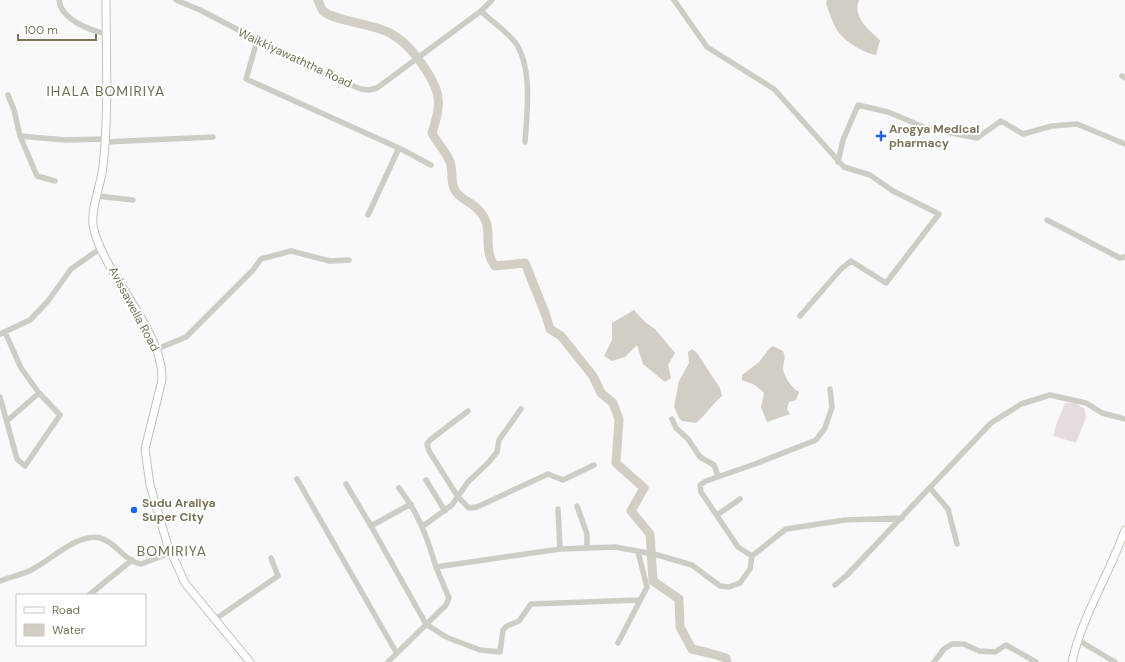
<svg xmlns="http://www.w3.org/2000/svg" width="1125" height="662" font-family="'DM Sans',sans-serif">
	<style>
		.green { fill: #e4dbe3 }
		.water { fill: #d3cec3 }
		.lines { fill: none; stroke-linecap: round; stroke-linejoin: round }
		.river { stroke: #d3cec3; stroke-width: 9 }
		.major-casing { stroke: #c2c1b8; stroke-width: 9 }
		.minor { stroke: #cecdc5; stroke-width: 5.5 }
		.major { stroke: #fff; stroke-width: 7 }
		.poi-dot { fill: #1e65f4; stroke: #fff; stroke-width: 1.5 }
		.labels { text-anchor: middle; stroke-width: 4; stroke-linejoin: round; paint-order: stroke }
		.street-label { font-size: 12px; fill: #7a7559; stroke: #fff }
		.poi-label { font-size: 12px; font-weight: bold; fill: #7a7559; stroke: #fff; text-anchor: start }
		.quarter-label { font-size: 14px; letter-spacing: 1px; fill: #706c55; stroke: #fff }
	</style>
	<rect width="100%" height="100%" fill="#f9f8fa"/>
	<path class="green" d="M1065 403H1075L1084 408 1086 417 1076 443 1054 436 1055 428Z"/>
	<path class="water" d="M827 0H859C852 17 869 30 880 40L876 55C863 53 844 41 837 30 832 22 829 11 826 3Z
		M634 310 645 322 655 329 675 353 668 365 671 378 665 382 643 364 637 345 625 357 612 361 604 356 612 340V323Z
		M773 346 783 351C786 358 784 360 783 367 783 376 792 388 799 392L796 400 789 402 787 409 790 414 767 422 761 407 764 393 755 385 742 380V375L759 362 769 349Z
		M692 349 697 353 720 388 722 396C712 404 706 415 696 423L682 421 679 418 674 407 679 381 689 363 688 352Z"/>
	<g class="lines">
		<path class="river" d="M318 0C319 3 321 8 323 11 336 22 372 23 390 33 406 42 416 55 426 70 442 94 441 106 432 133 437 143 447 153 450 162 454 172 449 182 456 192 465 203 476 202 485 219 492 233 483 251 495 266L525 263 545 313 550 329 561 336 593 376 601 393 613 403 619 419 616 463 644 488 631 511 650 534 653 581 679 599 680 627 692 649 709 653 726 658 727 662"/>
		<g class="major-casing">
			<path id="major" d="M106 0C106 55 109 112 103 167 101 185 89 212 94 230 106 277 164 332 162 380L145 449 150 485 167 543 185 583 250 662
				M1072 662C1082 616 1109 575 1125 530"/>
		</g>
		<path class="minor" d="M59 0C61 20 90 30 106 34
			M176 0 200 10 325 75 361 89 369 90 377 88 481 11 492 0
			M674 0 707 47 774 89 844 167 870 175 893 191 939 214 886 283 851 261 841 269 800 316
			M481 11C492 22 505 30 515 42 533 67 527 113 525 142
			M257 41 246 79 401 149 431 165
			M1122 76 1125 78
			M8 95 14 110 20 136 37 176 55 181
			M20 136 65 140 105 139
			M105 142 213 137
			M838 162 843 140 858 105 888 112 926 128 977 138 1001 121 1023 134 1052 126 1077 124 1125 144
			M98 196 133 200
			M368 215 399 148
			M1047 220 1120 258 1125 257
			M5 332 21 368 39 393
			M0 334 30 320 48 301 71 269 101 248
			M157 349 186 337 253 270 261 259 291 251 330 261 349 260
			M830 389 832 407 825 428 816 440 755 464 706 481 700 485 701 492 738 547 752 556 786 529 845 520 902 518
			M0 397 17 459 25 466 60 415 39 393 8 420
			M468 411 430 440 427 444 429 451 458 497 469 508 477 507 548 474 563 480 594 465
			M672 419 676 428 688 439 700 457 714 465 718 476
			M297 479 396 652
			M426 480 445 511
			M346 484 371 526 426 624 446 637 480 650 500 652 503 630 507 626 519 621 531 604 639 600
			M399 488C419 514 427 537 436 567
			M930 488 948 509 957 544
			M577 506 587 534V548
			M558 509 560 549
			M717 515 740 499
			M371 526 411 504
			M423 526 452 505 468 482 489 462 497 452 499 440 521 409
			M0 581C10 577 20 575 29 571 49 562 78 532 100 538 116 542 124 561 141 564L170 553
			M835 585 847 575 991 423 1021 404 1050 395 1086 403 1102 413 1125 419
			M89 595 132 560
			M214 620 278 576 271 558
			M1078 640 1115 662
			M618 643 647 587 638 552
			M388 662 446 605 449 598 436 567 560 549 615 547 654 554 692 565 720 586 729 587 740 583 750 569 752 556
			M934 662 944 649 952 644H964L979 651 995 652 1006 645 1036 662"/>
		<use href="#major" class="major"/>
	</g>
	<g class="poi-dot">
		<path d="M879 130h4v4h4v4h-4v4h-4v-4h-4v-4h4z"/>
		<circle cx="134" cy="510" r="4"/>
	</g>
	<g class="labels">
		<g class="street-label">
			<text transform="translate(295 58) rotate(25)" y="4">Waikkiyawaththa Road</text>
			<text transform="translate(134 309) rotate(62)" y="4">Avissawella Road</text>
		</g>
		<g class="poi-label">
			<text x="889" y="133">Arogya Medical<tspan x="889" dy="14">pharmacy</tspan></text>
			<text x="142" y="507">Sudu Araliya<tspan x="142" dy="14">Super City</tspan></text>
		</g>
		<g class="quarter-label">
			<text x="106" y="96">IHALA BOMIRIYA</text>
			<text x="172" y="556">BOMIRIYA</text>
		</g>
	</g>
	<rect x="16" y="594" width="130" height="52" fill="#ffffff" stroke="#cac8bd"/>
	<rect x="24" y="607" width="20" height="6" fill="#ffffff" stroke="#cac8bd"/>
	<text x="52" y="614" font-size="12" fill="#7a7559">Road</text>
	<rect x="24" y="624" width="20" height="12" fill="#d3cec3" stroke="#cac8bd"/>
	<text x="52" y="634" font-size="12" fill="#7a7559">Water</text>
	<path d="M18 34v6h78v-6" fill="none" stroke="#7a7559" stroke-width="2"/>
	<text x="24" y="34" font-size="12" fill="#7a7559" stroke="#ffffff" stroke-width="3" paint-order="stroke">100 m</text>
</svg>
